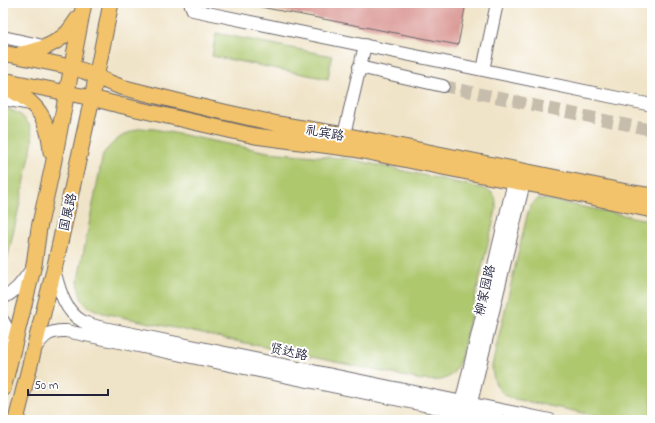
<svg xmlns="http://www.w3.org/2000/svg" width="655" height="423" font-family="'Indie Flower','LXGW WenKai TC',sans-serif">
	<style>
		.green { fill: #aec86e; stroke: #687554 }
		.building { fill: #db9c99 }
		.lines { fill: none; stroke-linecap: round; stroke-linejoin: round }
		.minor-tunnel { stroke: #c7bdac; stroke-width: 12; stroke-dasharray: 12 6; stroke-linecap: butt }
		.minor-casing { stroke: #6a666c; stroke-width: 14 }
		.major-casing { stroke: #6a666c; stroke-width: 17 }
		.minor { stroke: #fff; stroke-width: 12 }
		.major { stroke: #f2c36a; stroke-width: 15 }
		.labels { text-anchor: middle; stroke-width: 4; stroke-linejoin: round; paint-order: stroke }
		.street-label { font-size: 13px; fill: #22223b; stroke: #fff }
	</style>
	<rect width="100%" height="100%" fill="#fff"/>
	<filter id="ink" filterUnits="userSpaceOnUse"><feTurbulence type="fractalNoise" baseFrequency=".025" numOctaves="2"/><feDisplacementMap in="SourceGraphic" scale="8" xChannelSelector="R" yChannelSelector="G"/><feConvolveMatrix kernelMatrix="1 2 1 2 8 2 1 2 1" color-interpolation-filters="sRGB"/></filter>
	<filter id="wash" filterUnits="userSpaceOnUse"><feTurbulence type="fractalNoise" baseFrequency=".012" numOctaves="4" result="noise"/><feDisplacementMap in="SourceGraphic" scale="16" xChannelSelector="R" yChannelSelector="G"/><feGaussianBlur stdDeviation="0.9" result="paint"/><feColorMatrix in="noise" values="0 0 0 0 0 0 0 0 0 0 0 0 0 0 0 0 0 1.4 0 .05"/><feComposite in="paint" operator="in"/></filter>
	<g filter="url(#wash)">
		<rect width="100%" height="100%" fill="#f0e4c8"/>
		<path class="green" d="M216 33 332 56 328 79 212 56Z
			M3 108C15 110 27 117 31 129 35 142 28 162 26 175 19 207 12 240 4 272L3 275Z
			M140 128 154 129 268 152 350 159 486 189C497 195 496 198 496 210L460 361C450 382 443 381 421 380L103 313C82 305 80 302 78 280L103 154C115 139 122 135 140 128Z
			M538 199H545L652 221V420H618L510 398C496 390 493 381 492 366L528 211 532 204Z"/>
		<g id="blocks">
			<path class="building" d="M245 3H466L458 45 245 4Z
				M3 136 6 137 4 147H3Z"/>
		</g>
	</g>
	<g filter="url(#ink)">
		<use href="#blocks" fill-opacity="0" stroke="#6a666c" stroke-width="1"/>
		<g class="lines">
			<path class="minor-tunnel" d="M443 86 652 130"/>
			<g class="minor-casing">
				<path id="minor" d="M190 3 193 10 652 105
					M3 37 48 47
					M359 67 443 86
					M483 70 497 3
					M3 99 31 104
					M344 135 365 45
					M54 270C59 288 64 311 82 321 87 324 93 325 99 327L550 420
					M3 298C16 292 23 281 31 270
					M3 321C9 330 11 337 11 348
					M35 348C44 336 49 330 66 331L497 420
					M460 408 516 173
					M469 411 526 174"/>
			</g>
			<g class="major-casing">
				<path id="major" d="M3 53 71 67 84 71 108 82 121 87 193 105 278 124 344 135 627 192 652 196
					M21 54C38 51 55 45 68 32 72 27 75 22 79 17
					M3 80 92 98 119 105 255 136 353 149 497 178 540 186 652 210
					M3 86C13 91 24 96 32 104 45 116 50 135 51 152
					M3 389 34 265 39 228 53 165 84 3
					M16 420 54 270 92 98 111 3"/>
			</g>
			<use href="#minor" class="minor"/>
			<use href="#major" class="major"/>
		</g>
	</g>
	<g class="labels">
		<g class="street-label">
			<text transform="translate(325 132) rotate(10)" y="5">礼宾路</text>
			<text transform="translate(67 212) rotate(-77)" y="5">国展路</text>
			<text transform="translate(484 290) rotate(-77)" y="5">柳家园路</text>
			<text transform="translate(289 351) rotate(12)" y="5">贤达路</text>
		</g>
	</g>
	<rect width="655" height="423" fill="none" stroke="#fff" stroke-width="16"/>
	<path d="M28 389v6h80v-6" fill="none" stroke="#22223b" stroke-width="2"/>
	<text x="34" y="389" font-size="12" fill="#22223b" stroke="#ffffff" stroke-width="3" paint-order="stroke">50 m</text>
</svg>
